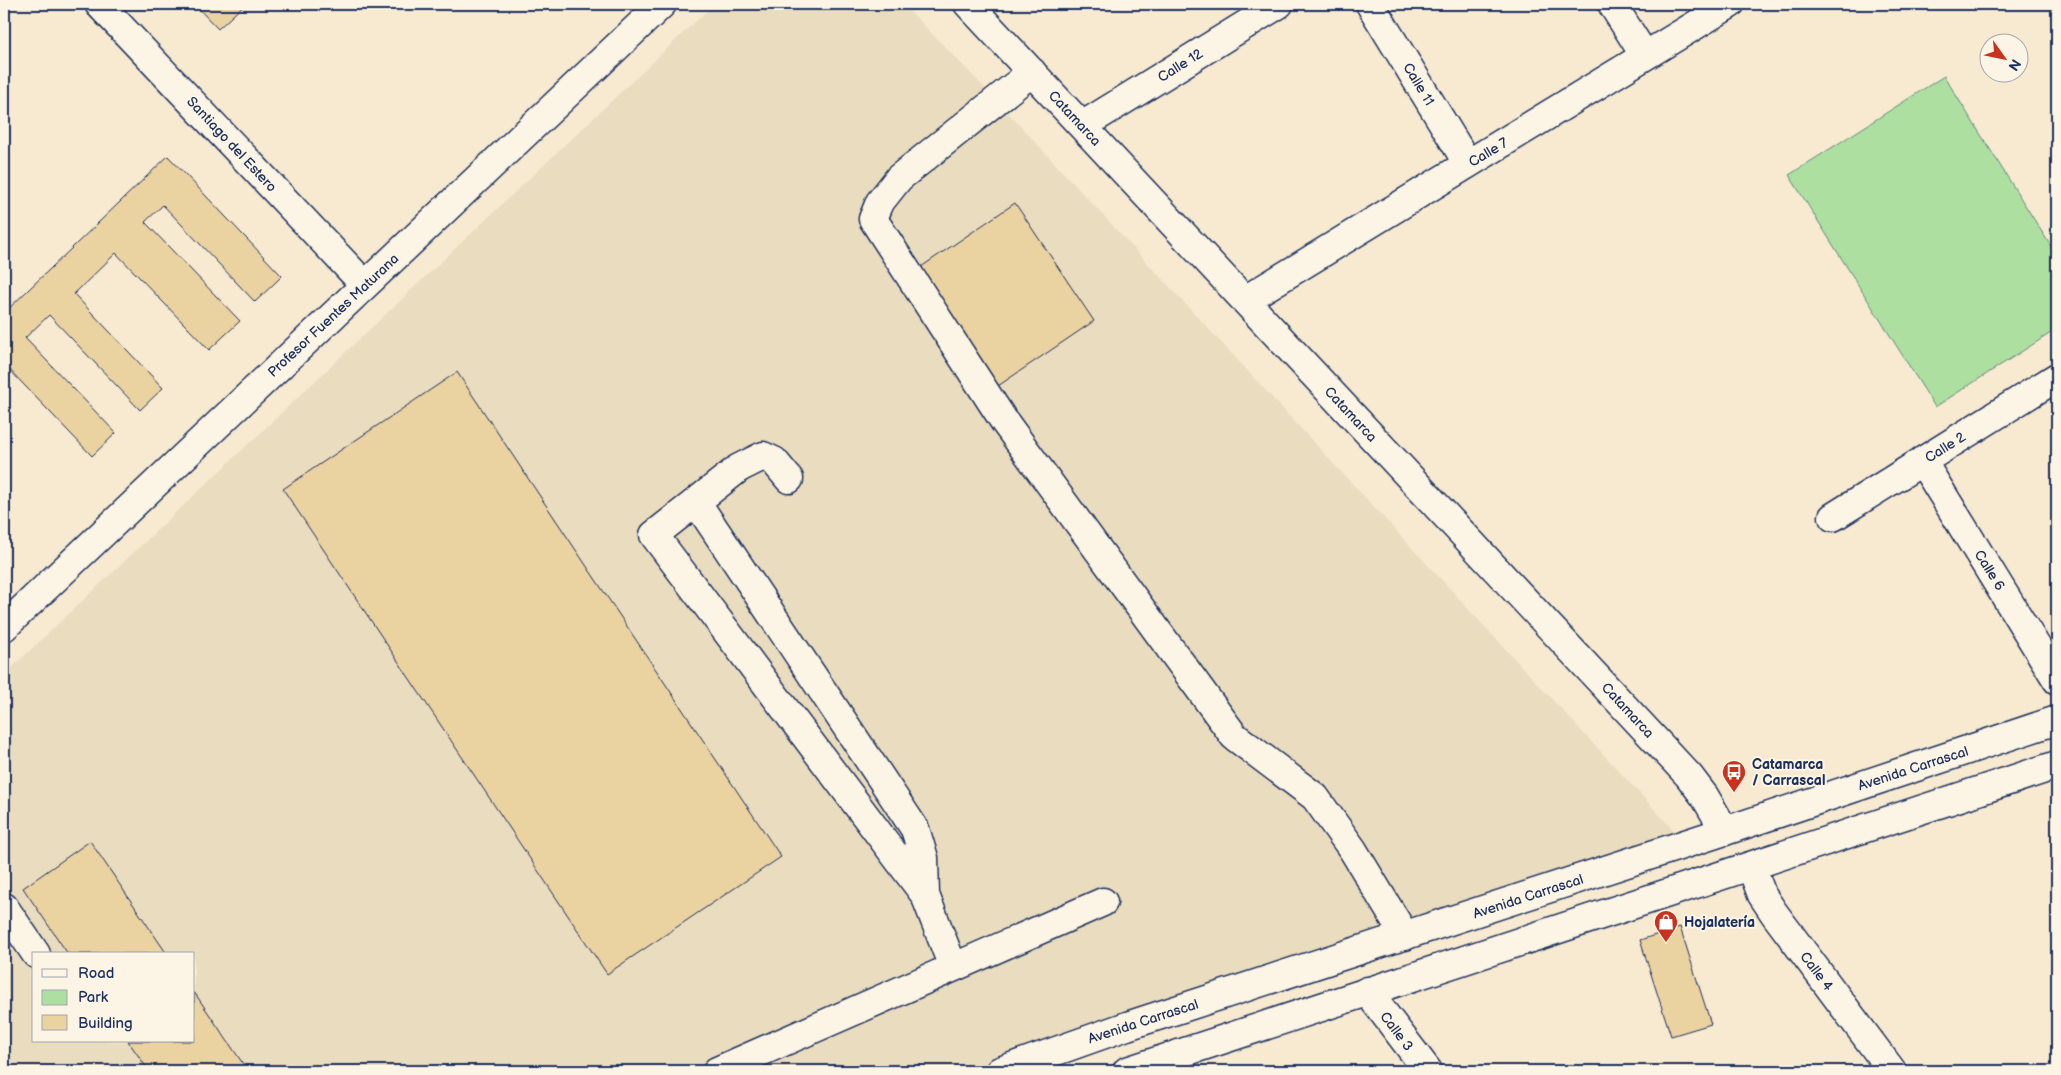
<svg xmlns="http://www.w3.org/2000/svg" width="2061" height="1075" font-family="'Balsamiq Sans',sans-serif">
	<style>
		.built { fill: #eadcbf; fill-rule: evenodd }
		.green { fill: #addfa0; stroke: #64877f }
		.building { fill: #ebd2a1; stroke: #1b2f5e }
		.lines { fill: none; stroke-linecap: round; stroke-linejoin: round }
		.minor-casing { stroke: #1b2f5e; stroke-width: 31 }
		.major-casing { stroke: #1b2f5e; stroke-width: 31 }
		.minor { stroke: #fcf5e5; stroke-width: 28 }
		.major { stroke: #fcf5e5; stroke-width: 28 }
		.labels { text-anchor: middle; stroke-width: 4; stroke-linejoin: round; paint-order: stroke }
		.street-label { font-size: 14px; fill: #1b2f5e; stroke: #fcf5e5 }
		.poi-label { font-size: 14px; font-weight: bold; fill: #1b2f5e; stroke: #fcf5e5; text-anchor: start }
	</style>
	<rect width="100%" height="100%" fill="#f7ead1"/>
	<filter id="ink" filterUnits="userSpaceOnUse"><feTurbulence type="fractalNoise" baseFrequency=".02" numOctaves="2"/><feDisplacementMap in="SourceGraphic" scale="10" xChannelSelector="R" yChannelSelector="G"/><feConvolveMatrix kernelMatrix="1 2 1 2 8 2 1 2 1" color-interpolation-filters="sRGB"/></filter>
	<g filter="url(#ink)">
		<path class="built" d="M714 4H903L985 88 1680 837 976 1071H4V675ZM34 954H194V1041H34Z"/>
		<path class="green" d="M1944 76 2057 256V329L1935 407 1789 175Z"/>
		<path class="building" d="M194 4H245L218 29Z
			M168 156 282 276 255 302 163 205 145 222 240 321 209 350 116 253 74 294 163 388 140 410 49 315 25 338 116 433 92 456 4 364V313Z
			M1015 203 1094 321 998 386 918 269Z
			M457 372 781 857 607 974 283 489Z
			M90 841 167 954H68L23 888Z
			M1680 927 1711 1024 1671 1036 1640 940Z
			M194 992 248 1071H149L128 1041H194Z"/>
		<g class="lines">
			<g class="minor-casing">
				<path id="minor" d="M99 4 365 285
					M968 4 1689 776 1705 797 1725 831
					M1370 4 1468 164
					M1612 4 1645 56
					M1032 72 899 178 880 202 873 219 1004 421 1234 736 1315 797 1353 850 1405 936
					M1082 126 1279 4
					M1245 300 1730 4
					M1922 461 2057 680
					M789 479 774 461 763 456 739 468 654 535 925 895
					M697 503 915 829 924 858 925 895 953 967
					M1833 517 2057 377
					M4 627 662 4
					M1751 866 1762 895 1774 913 1892 1071
					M4 907 36 954
					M1367 991 1428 1071
					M717 1071 1103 902"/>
			</g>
			<g class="major-casing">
				<path id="major" d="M1000 1071 1127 1026 1725 831 2057 720
					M1127 1071 2057 765"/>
			</g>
			<use href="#minor" class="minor"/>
			<use href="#major" class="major"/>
		</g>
	</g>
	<defs>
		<g id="bus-pin" transform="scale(1.25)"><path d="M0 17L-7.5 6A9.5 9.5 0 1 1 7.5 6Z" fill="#c8321e" stroke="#fcf5e5"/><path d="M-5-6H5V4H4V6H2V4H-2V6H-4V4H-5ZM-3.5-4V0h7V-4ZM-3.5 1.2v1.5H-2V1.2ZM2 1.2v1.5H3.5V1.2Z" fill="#fff"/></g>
		<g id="shop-pin" transform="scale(1.25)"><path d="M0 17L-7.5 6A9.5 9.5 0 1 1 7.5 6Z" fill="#c8321e" stroke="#fcf5e5"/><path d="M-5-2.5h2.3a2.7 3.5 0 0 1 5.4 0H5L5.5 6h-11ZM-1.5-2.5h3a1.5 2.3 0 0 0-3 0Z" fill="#fff"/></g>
	</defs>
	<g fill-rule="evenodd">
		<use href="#bus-pin" x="1734" y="772"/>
		<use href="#shop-pin" x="1666" y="922"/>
	</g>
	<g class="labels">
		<g class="street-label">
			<text transform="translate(1180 65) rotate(-32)" y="5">Calle 12</text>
			<text transform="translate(1419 84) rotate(59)" y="5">Calle 11</text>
			<text transform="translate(1075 118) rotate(47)" y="5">Catamarca</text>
			<text transform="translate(232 144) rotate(47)" y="5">Santiago del Estero</text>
			<text transform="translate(1488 152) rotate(-31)" y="5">Calle 7</text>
			<text transform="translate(333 315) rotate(-43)" y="5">Profesor Fuentes Maturana</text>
			<text transform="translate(1351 414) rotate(47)" y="5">Catamarca</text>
			<text transform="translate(1945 447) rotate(-32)" y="5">Calle 2</text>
			<text transform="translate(1990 570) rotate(58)" y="5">Calle 6</text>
			<text transform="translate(1628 710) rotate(47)" y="5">Catamarca</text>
			<text transform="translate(1913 768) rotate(-18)" y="5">Avenida Carrascal</text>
			<text transform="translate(1528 896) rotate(-18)" y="5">Avenida Carrascal</text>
			<text transform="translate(1817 971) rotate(53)" y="5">Calle 4</text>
			<text transform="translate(1143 1021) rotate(-18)" y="5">Avenida Carrascal</text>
			<text transform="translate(1397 1031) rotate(53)" y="5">Calle 3</text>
		</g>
		<g class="poi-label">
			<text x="1752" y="769">Catamarca<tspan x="1752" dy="16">/ Carrascal</tspan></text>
			<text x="1684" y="927">Hojalatería</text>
		</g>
	</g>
	<rect width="2061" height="1075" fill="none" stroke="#fcf5e5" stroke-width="20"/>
	<rect x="10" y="10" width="2041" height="1055" fill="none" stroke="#1b2f5e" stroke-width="2" filter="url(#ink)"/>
	<rect x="32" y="952" width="162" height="90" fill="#fcf5e5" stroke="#a2a6af"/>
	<rect x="42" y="969" width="25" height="8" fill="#fcf5e5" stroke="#a2a6af"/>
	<text x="78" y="978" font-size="15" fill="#1b2f5e">Road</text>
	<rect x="42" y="990" width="25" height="15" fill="#addfa0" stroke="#a2a6af"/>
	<text x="78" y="1002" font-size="15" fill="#1b2f5e">Park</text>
	<rect x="42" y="1015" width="25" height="15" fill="#ebd2a1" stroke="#a2a6af"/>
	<text x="78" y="1028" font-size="15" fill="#1b2f5e">Building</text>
	<g transform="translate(2004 58) rotate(123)"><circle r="24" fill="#fcf5e5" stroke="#a2a6af"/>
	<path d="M0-4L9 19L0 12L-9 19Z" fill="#c8321e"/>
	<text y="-8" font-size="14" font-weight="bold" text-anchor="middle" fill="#1b2f5e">N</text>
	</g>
</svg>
